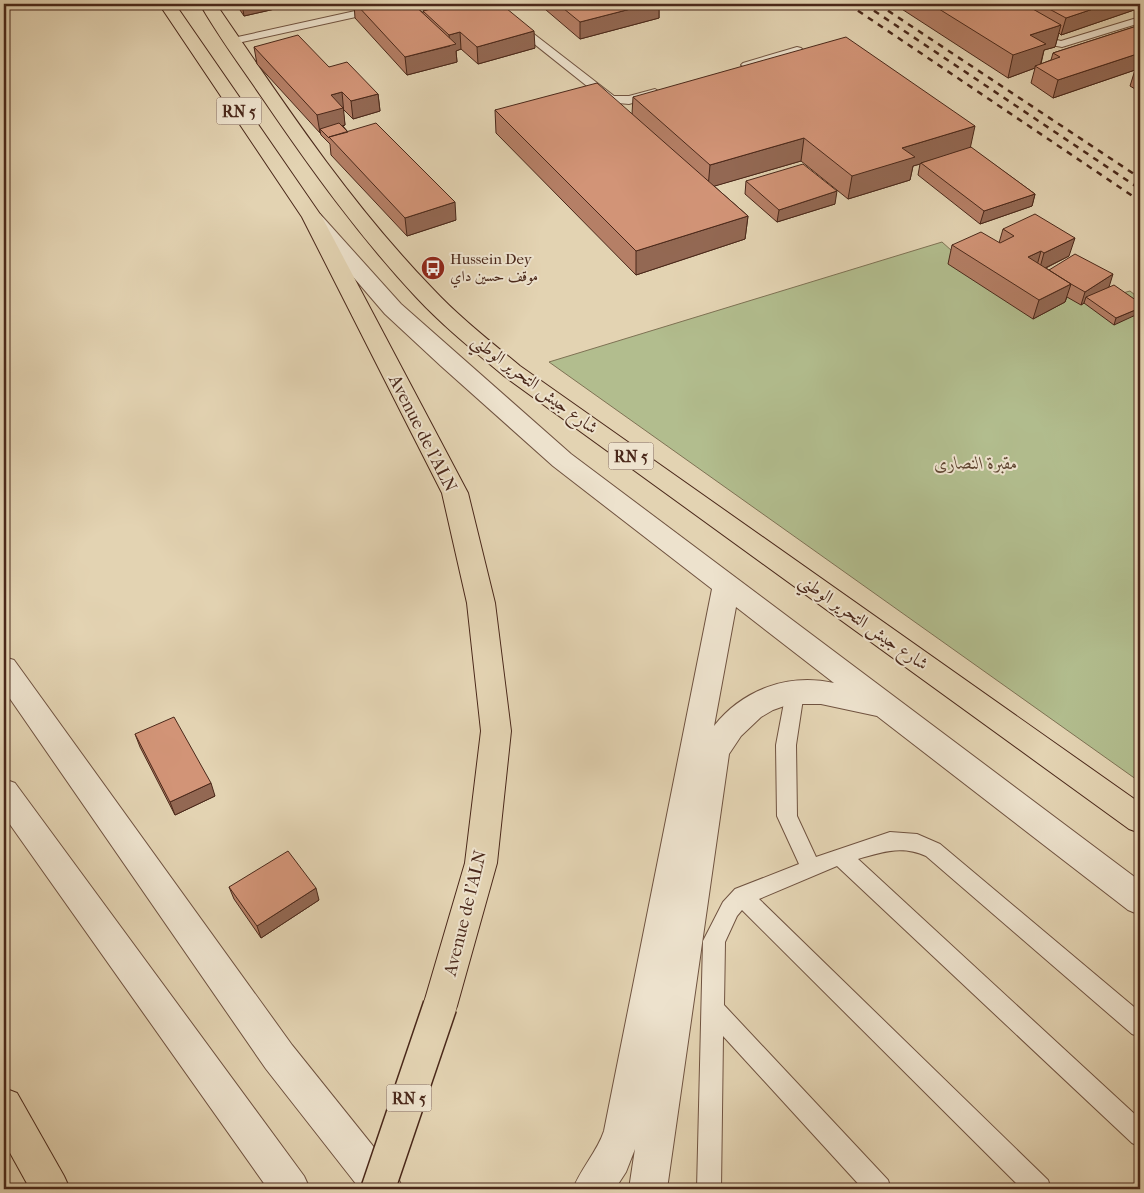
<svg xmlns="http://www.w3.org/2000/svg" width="1144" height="1193" font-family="'IM FELL French Canon',Amiri,serif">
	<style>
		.green { fill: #b2bd8e; stroke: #7e7254 }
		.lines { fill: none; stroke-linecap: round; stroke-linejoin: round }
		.service-casing { stroke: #705340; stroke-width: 2 }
		.tertiary-casing { stroke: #705340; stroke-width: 2 }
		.trunk-casing { stroke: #4a281a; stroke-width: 2 }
		.motorway-casing { stroke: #4a281a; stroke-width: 2 }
		.service { fill: #ede2cd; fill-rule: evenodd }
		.tertiary { fill: #ede2cd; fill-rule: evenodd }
		.trunk { fill: #e3d3b2; fill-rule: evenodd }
		.motorway { fill: #e3d3b2; fill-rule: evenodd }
		.rail { stroke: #4a281a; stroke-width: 2.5; stroke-dasharray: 6 6; stroke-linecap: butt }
		.trunk-bridge-casing { stroke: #4a281a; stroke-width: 36; stroke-linecap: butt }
		.trunk-bridge { stroke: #e3d3b2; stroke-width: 33 }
		.wall { fill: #b57f66; stroke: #4a281a }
		.shaded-wall { fill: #936853; stroke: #4a281a }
		.building { fill: #d29477; stroke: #4a281a }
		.labels { text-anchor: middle; stroke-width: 4; stroke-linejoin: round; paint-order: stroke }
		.far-poi-label { font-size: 15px; fill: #4a281a; stroke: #ede2cd; text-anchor: start }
		.shield { fill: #ede2cd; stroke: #7b6050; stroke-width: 1 }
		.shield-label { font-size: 16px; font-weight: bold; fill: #4a281a }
		.street-label { font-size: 18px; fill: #4a281a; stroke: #ede2cd }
		.park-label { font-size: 18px; font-style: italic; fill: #5f4631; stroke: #ede2cd }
	</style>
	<rect width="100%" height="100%" fill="#e3d3b2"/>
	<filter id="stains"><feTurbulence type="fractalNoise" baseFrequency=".004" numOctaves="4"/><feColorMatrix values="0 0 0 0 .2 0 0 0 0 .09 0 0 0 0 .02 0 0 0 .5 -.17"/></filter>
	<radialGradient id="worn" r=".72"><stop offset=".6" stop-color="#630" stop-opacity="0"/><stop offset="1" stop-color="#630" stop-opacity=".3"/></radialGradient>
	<path class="green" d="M942 242 1008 301 1069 279 1102 299 1130 291 1140 299V782L549 362Z"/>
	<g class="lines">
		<g class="service-casing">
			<path id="service" d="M387 4H406L401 7 233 44 227 41 233 38Z
				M484 4H495L614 96H629L655 89 661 93 659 95 629 104 607 102Z
				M1132 4H1140V9Z
				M1140 17V23L1062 47 1046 44 1029 33 1035 30 1053 39 1061 41Z
				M797 47 801 48 803 50 801 52 747 68 741 65 743 63Z
				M795 685 802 687 804 692 796 745 797 816 816 857 890 832 917 834 940 844 1140 1012V1037L1132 1034 926 856C901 845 883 852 858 859L1140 1119V1147L1132 1143 837 866 759 899 1048 1180 1051 1189H1022L742 910 737 916 725 942 724 1005 888 1180 891 1189H863L723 1036 721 1189H697L703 941 723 902 735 889 799 864 777 816 776 745 786 692 788 687Z"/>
		</g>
		<g class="tertiary-casing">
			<path id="tertiary" d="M313 212 320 214 401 304 571 454 1140 881V915L1128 910 877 716 821 704H790L773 710 761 717 741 736 729 754 667 1189H629L635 1149 626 1172 615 1189H573C581 1168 597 1152 604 1131L712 589 553 466 441 366 385 314 306 222 303 218 306 214ZM736 607 834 683C789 673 743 689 714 726Z
				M4 657 14 660 292 1045 397 1176 403 1189H360L266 1069 4 690Z
				M4 779 15 783 304 1176 310 1189H268L4 816Z"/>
		</g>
		<g class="trunk-casing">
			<path id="trunk" d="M159 4H175L322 217 468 493 495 603 511 731 497 863 457 1006 452 1018 440 1022 428 1018 423 1006 465 863 481 731 467 603 442 493 302 217Z
				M200 4H216C283 102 349 202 432 288 459 317 490 341 520 366L1140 803V833L1129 829 504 376C474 351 443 326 416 297 359 236 310 168 263 99 242 68 218 36 200 4Z"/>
		</g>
		<g class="motorway-casing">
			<path id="motorway" d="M4 1088 17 1093 64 1176 70 1189H30L4 1142Z"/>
		</g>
		<use href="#service" class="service"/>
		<use href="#tertiary" class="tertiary"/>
		<use href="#trunk" class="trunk"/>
		<use href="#motorway" class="motorway"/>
		<path class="rail" d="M848 4 1140 201
			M864 4 1140 189
			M878 4 1140 178"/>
		<g class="trunk-bridge-casing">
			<path id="trunk-bridge" d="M378 1189 440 1006"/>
		</g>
		<use href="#trunk-bridge" class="trunk-bridge"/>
	</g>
	<path class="wall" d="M236 4H288V6L244 16Z
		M354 4H413L423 13V11L453 6 535 48 478 64 461 49 456 51 457 62 407 75 355 18Z
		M539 4H659V18L580 39Z
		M894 4H1139L1137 9 1061 35 1059 33 1055 47 1044 50 1041 64 1051 60 1053 53 1140 25V92L1130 86 1135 70 1053 98 1031 83 1035 68 1008 78Z
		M254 47 329 67 378 94 380 111 353 119 344 110H343L345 125 343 126 348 132 456 220 407 236 331 155 330 144 321 135 320 132V133L257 64Z
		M633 97 970 147 1035 194 1032 206 980 224 918 175 920 164 913 166 910 180 848 199 801 161 714 186 748 216 745 239 636 275 496 133 495 110 632 114Z
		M746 181 835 204 777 222 745 194Z
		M1003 229 1069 256 1046 268 1049 270 1109 287 1106 289 1140 303 1114 325 1084 303 1081 305 1067 297 1065 302 1033 319 948 264 952 245 999 243Z
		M135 734 215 796 175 815 140 747Z
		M229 887 319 900 261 938 234 899Z"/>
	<path class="shaded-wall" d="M242 4H288V6L244 16Z
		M650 4H659V18L580 39V22Z
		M1108 4H1139L1137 9 1061 35 1066 18Z
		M1061 25 1055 47 1044 50 1040 66H1035V68L1008 78 1013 55 1030 35Z
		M534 31 535 48 478 64 477 47Z
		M460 32 461 49 456 51 457 62 407 75 405 57 450 46 449 35Z
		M1140 53V68H1135V70L1053 98 1058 80Z
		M342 92 345 125 323 132 320 129V133L317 115 331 95Z
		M378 94 380 111 353 119 351 101Z
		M975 126 970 149 921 163 920 164 913 166 910 180 848 199 852 176 902 148Z
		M804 138 801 161 708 188 710 165Z
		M837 191 835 204 777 222 779 210Z
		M1035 194 1032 206 980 224 984 211Z
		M455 202 456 220 407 236 405 218Z
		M748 216 745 239 636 275V251Z
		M1075 238 1069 256 1039 271 1044 253Z
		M1041 251 1036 269 1028 257Z
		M1113 274 1109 287 1090 299 1086 297 1084 303 1081 305 1085 292Z
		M1071 284 1065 302 1033 319 1039 300Z
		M1140 308V313L1114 325 1116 318Z
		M211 783 215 796 175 815 170 802Z
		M316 888 319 900 261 938 257 926Z"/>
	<path class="building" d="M356 4H413L456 44 405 57Z
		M451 4 453 6 464 4H501L534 31 477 47 460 32 449 35 423 11Z
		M558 4H650L580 22Z
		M931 4H1024L1061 25 1030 35 1046 44 1013 55Z
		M1040 4H1108L1066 18Z
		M1140 25V53L1058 80 1035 66 1060 57 1053 53Z
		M298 35 329 67 347 62 378 94 351 101 342 92 331 95 343 108 317 115 254 47Z
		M846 37 975 126 902 148 915 157 852 176 804 138 710 165 633 97Z
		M1140 67V71L1135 68Z
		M597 83 748 216 636 251 495 110Z
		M339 123 348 132 329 137V138L320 129Z
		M376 123 455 202 405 218 329 137Z
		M971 147 1035 194 984 211 921 163Z
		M803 164 837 191 779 210 746 181Z
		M1035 214 1075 238 1044 253 1041 251 1028 257 1071 284 1039 300 952 245 981 232 1000 243 1014 236 1003 229Z
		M1075 254 1113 274 1085 292 1071 284 1049 270Z
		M1114 285 1140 303V308L1116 318 1086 297Z
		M174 717 211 783 170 802 135 734Z
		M288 851 316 888 257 926 229 887Z"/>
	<defs>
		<g id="bus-disc" transform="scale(1.25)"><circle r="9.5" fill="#8f2418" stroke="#ede2cd"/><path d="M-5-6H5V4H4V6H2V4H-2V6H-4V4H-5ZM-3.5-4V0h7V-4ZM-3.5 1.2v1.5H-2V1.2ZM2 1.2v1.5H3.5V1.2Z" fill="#fff"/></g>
	</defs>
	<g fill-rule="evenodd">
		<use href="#bus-disc" x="433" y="268"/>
	</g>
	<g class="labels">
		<g class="far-poi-label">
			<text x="450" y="264">Hussein Dey<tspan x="450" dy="17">موقف حسين داي</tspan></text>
		</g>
		<g class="shield">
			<rect x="216.5" y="97.5" width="45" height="27" rx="4"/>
			<rect x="608.5" y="442.5" width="45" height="27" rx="4"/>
			<rect x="386.5" y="1084.5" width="45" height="27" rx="4"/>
		</g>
		<g class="shield-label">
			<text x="239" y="117">RN 5</text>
			<text x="631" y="462">RN 5</text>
			<text x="409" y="1104">RN 5</text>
		</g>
		<g class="street-label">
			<text transform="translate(535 384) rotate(37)" y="6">شارع جيش التحرير الوطني</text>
			<text transform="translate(423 433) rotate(63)" y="6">Avenue de l'ALN</text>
			<text transform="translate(864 622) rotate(35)" y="6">شارع جيش التحرير الوطني</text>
			<text transform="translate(465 913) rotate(-76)" y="6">Avenue de l'ALN</text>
		</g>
		<g class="park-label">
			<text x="976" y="469">مقبرة النصارى</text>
		</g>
	</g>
	<rect width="1144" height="1193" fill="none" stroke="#e3d3b2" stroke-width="20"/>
	<rect x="5" y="5" width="1134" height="1183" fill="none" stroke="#4a281a" stroke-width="2.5"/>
	<rect x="10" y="10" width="1124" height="1173" fill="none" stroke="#4a281a"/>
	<rect width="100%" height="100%" filter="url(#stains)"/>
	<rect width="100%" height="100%" fill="url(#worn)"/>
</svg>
